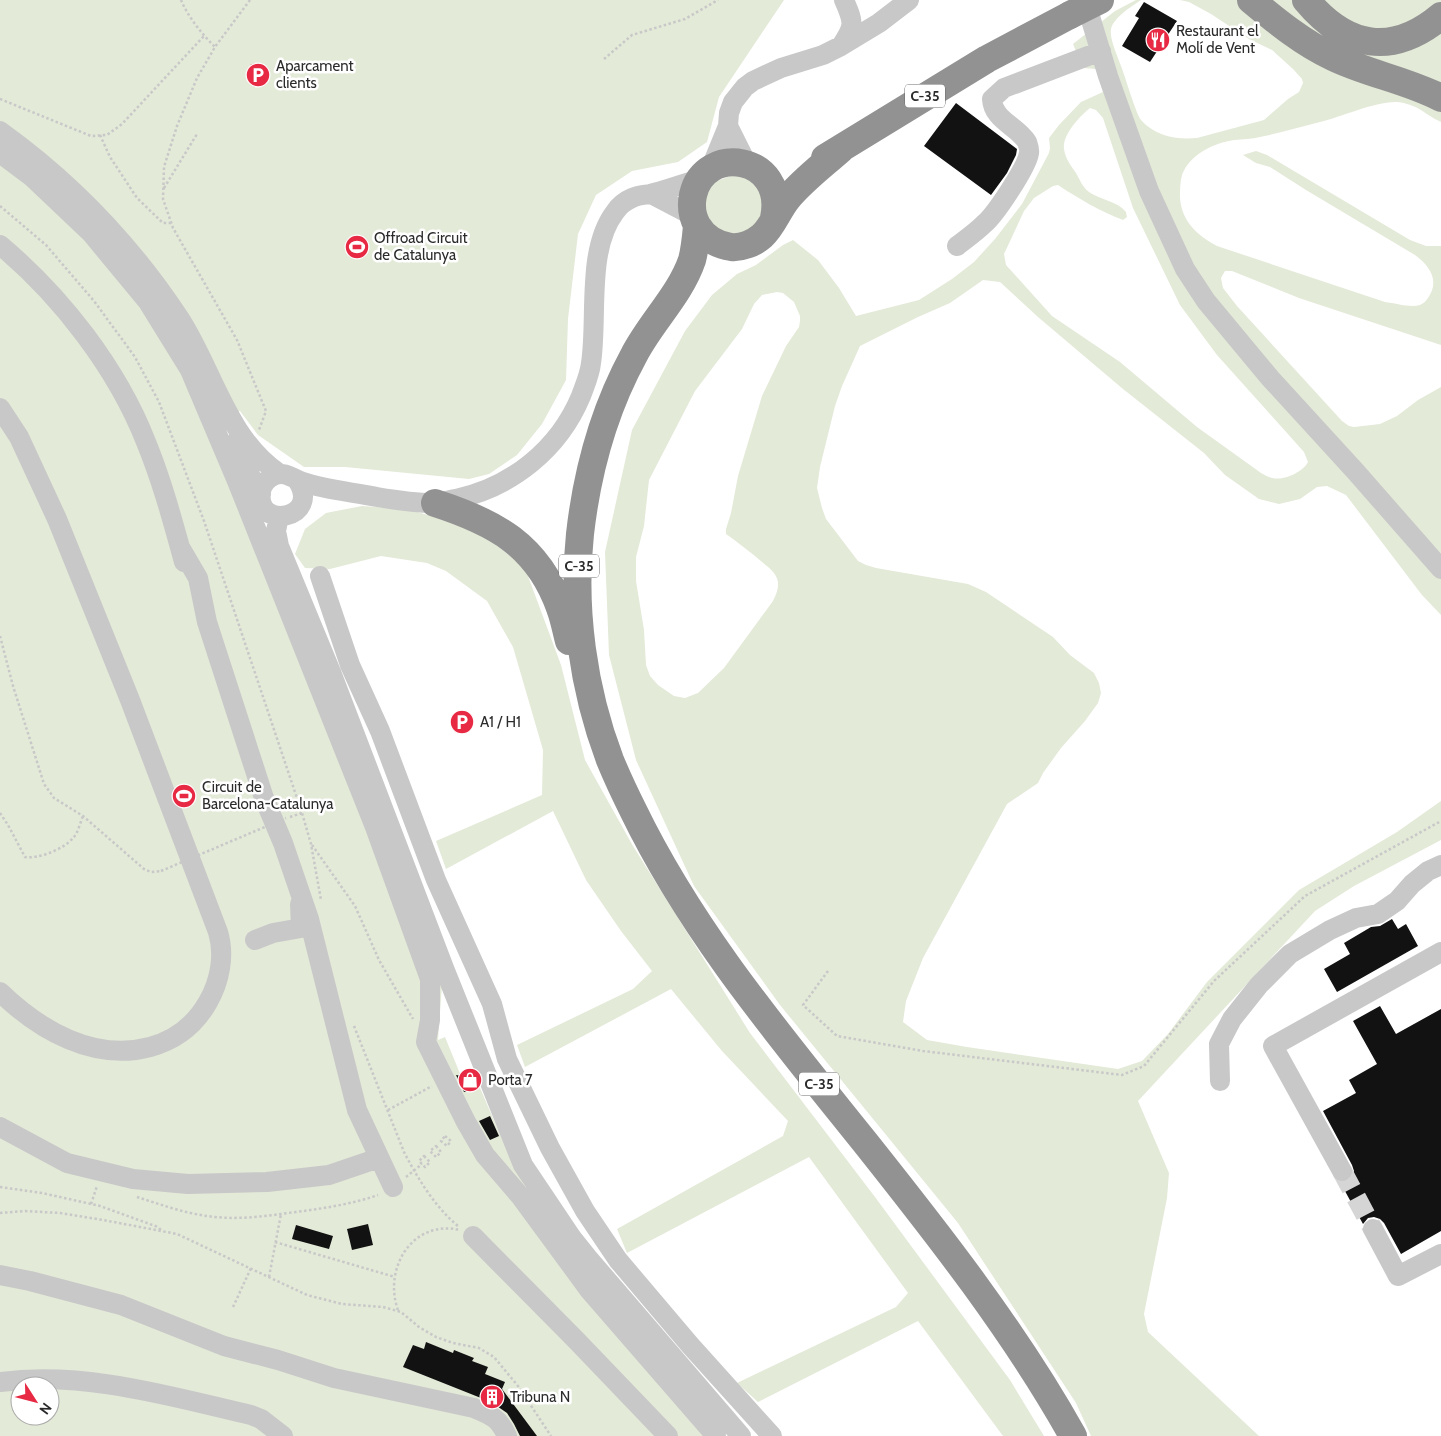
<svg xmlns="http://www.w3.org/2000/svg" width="1441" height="1436" font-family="Cabin,sans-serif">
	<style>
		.green { fill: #e3ead8; fill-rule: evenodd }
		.building { fill: #121212 }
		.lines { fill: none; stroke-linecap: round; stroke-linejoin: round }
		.minor-tunnel { stroke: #d5d5d5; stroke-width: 20; stroke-dasharray: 20 10; stroke-linecap: butt }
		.path { stroke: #c8c8c8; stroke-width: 2.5; stroke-dasharray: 2.5 2.5; stroke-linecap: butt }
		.minor { stroke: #c8c8c8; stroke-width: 20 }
		.highway { stroke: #929292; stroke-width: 28 }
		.path-bridge { stroke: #c8c8c8; stroke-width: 2.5; stroke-dasharray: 2.5 2.5; stroke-linecap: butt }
		.highway-bridge { stroke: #929292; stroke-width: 28 }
		.labels { text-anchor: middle; stroke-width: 5; stroke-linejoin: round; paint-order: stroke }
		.shield { fill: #fff; stroke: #6b6b6b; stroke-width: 1 }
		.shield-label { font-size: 14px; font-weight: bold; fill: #2b2b2b }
		.poi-label { font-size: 15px; fill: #2b2b2b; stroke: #fff; text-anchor: start }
	</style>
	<rect width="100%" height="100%" fill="#fff"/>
	<path class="green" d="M0 0H784L719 97 707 142 678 162 632 171 596 195 578 234 568 319 566 380 542 424 517 455 489 474 469 479 345 467H304L258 435 240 411 219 420 442 985 438 1040 445 1037 461 1076 479 1079 478 1083C495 1123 512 1164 534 1202L726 1436H0ZM20 1386H50V1416H20Z
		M1136 0H1141C1131 7 1114 17 1111 29 1109 38 1118 57 1121 66 1125 76 1136 114 1141 120 1155 136 1176 140 1197 138L1264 120 1288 99 1299 92 1303 83 1302 79 1293 69 1272 50 1249 39 1211 14 1189 2 1180 0H1441V122C1422 113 1420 105 1397 102 1376 101 1341 117 1320 122 1300 127 1280 133 1260 137 1252 139 1243 139 1234 140 1214 143 1190 154 1182 175 1180 182 1180 190 1180 197 1181 221 1198 236 1217 246L1385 302C1395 303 1410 308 1420 305 1424 303 1426 301 1428 298 1440 281 1430 266 1415 255L1306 190 1270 167 1256 163 1243 155 1256 151 1267 155 1410 240 1426 246H1441V345L1299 298 1232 271H1225L1221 278 1223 288 1237 306 1342 421 1349 426 1354 427 1380 424 1397 416 1418 400 1441 387V615L1422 595 1346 495 1327 486 1317 487 1300 499 1279 504 1259 499 1225 475 1204 453 1123 389 1038 317 1000 282 983 280 950 303 918 317 860 346 842 386 835 406 820 467 817 488 822 508 826 519 858 561 866 565 876 568 968 584 986 592 1053 637 1070 655 1094 673 1099 683 1101 693 1098 703 1085 721 1061 748 1043 773 1038 783 1007 804 923 958 906 1001 903 1022 927 1040 967 1047 1118 1069 1142 1061 1168 1034 1207 982 1299 890 1397 832 1441 801V840L1354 886 1315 911 1138 1101 1169 1173 1167 1198 1144 1314 1148 1332 1259 1436H1091L1076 1403 958 1223 780 1005 694 886 636 760 609 655 605 552 632 430 685 331 712 295 737 274 756 265 783 245 793 240 818 260 839 288 856 316 919 300 952 279 974 262 995 239 1022 204 1049 153 1050 148 1049 138 1059 125 1081 102 1103 92 1096 69 1083 68 1073 44 1115 11ZM1090 108 1096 110 1103 118 1133 208 1180 305 1217 355 1304 452 1308 462C1303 472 1284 481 1272 478 1268 477 1265 475 1261 473L1197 427 1120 362 1052 316 1006 265 1004 254 1024 211 1034 198 1053 186 1058 185C1079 199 1100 211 1123 220L1127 217 1126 212C1117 201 1101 200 1089 192 1083 188 1080 180 1076 173 1071 166 1065 158 1064 149 1062 135 1080 116 1090 108ZM777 292 783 293 794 302 800 316V321L799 327 786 346 762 396 738 476 731 513 726 529V534C736 541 745 548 755 556 772 571 786 576 773 601L724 668 698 693 685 698 674 696 658 685 650 676 646 665 644 630 636 581V557L644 526 649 480 695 391 742 329 754 304 762 295Z
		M743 171 765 193 760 224 741 236 710 228 700 196 704 186Z
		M362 506 407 509 476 529 525 568 561 665 585 760 633 846 750 1033 875 1197 1010 1380 1044 1436H1003L918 1321 758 1402 737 1383 896 1307 908 1293 809 1157 627 1253 617 1229 783 1136 788 1121 722 1051 671 989 525 1067 517 1045 633 989 652 971 621 931 586 880 553 811 446 869 436 841 542 795 543 750 527 695 513 647 487 601 446 571 427 563 381 556 330 569 305 568 295 554 305 529 326 513Z"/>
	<path class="building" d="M1144 2 1177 21 1150 62 1122 46 1139 18 1135 16Z
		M956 103 1017 149 1016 155 1007 173 991 195 924 146Z
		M1392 919 1398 929 1406 924 1418 946 1337 992 1324 969 1350 954 1344 943 1371 927 1380 926Z
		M1380 1006 1396 1034 1441 1009V1231L1401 1254 1384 1223 1380 1219 1374 1217 1368 1218 1363 1224 1340 1182 1348 1181 1352 1177 1354 1171 1352 1165 1323 1111 1356 1093 1349 1080 1377 1064 1353 1021Z
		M456 1075 475 1078 468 1092H464Z
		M490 1116 499 1136 490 1140 479 1121Z
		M368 1224 373 1245 352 1250 347 1229Z
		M296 1225 333 1236 329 1249 292 1239Z
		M426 1342 453 1353 454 1350 474 1358 472 1361 488 1367 485 1374 505 1382 502 1389 537 1436H520L514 1424 507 1413 491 1402 403 1367 413 1345 424 1349Z"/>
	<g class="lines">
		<path class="minor-tunnel" d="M1342 1171 1373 1229"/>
		<path class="path" d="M181 0C188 17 202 34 215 47
			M250 0 215 47 197 78 177 126 164 167 163 199 173 228 237 340 266 411 259 430
			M604 59 632 35 685 19 718 0
			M0 99 91 136 107 135 122 124 204 36
			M100 135 110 157 137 198 163 223H171
			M164 188 197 134
			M0 206 46 245 94 301 135 357 159 402 204 521 302 813 311 844 321 900
			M0 636 13 686 44 784 54 798 83 816 144 869 151 872 161 871
			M0 813 8 825 25 857C39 859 64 849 73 838 78 833 80 823 83 816
			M290 817 302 813
			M312 845 355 906 379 960 413 1019
			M828 971 803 1005 837 1036 923 1051 1122 1075 1144 1066 1214 981 1305 896 1441 821
			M354 1026 404 1152C418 1179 435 1207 459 1227
			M388 1110 432 1086
			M445 1136 451 1141 447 1146 441 1141Z
			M436 1146 441 1152 436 1157 430 1151Z
			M424 1156 430 1162 425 1167 419 1161Z
			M406 1177 422 1164
			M0 1187 42 1193 100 1206 158 1227 161 1230
			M137 1197C159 1204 184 1213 207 1216 234 1220 261 1217 288 1213 319 1209 349 1205 378 1195
			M91 1204 97 1186
			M0 1213 25 1211 60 1213 103 1220 177 1234 307 1295 342 1304 383 1307 401 1312 419 1327 436 1337 453 1343 479 1348 494 1357 518 1386 551 1436
			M275 1242 395 1277
			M269 1277 281 1214
			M233 1307 251 1268
			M398 1310C383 1269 412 1219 460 1230"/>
		<path class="minor" d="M1085 0 1108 76 1149 191 1185 269 1206 301 1270 378 1356 472 1441 569
			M841 46C855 25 854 23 844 0
			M728 126 747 164
			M0 131C71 182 132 246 180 319 213 370 227 439 280 474
			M0 153 32 177 91 233 148 302 190 370 237 481 375 827 430 979V1020L426 1042 466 1122 485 1155 521 1197 590 1291 716 1436
			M710 170 728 126 729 113 733 102 745 87 753 81 781 68 823 55 841 46 879 23 909 0
			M651 194 693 216
			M0 245C61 296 117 368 146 442 162 481 173 522 184 562
			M957 246C966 239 976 232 984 224 995 215 1027 167 1029 153 1030 150 1028 145 1027 142 1017 126 993 120 992 99L1004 88 1101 51
			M0 408 19 437 57 519 130 700 218 932C225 955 220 981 208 1002 195 1025 176 1040 150 1047 94 1062 39 1030 0 992
			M238 439 253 483 261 494
			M297 480C323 519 255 531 261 492 262 484 268 478 275 475 286 471 293 479 303 482 326 490 353 492 377 497 395 500 415 503 433 503 441 503 448 500 456 499 512 487 559 449 581 396 585 385 590 374 591 363 598 318 586 250 615 212 619 206 625 201 632 198 638 195 644 195 650 194 667 190 684 183 701 179
			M279 516 276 531 279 546 331 672 444 968 523 1165 572 1238 588 1258 741 1436
			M181 549 198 578 207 622 264 798 283 843 309 919 357 1110 393 1187
			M320 576 350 665 380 731 436 880 492 1004 507 1059 550 1148 585 1211 618 1260 690 1345 772 1436
			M255 940 273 933 301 928 300 904
			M1220 1081 1219 1044 1232 1019 1259 985 1290 954 1330 930 1356 918 1378 914 1397 901 1412 884 1428 871 1441 865
			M0 1127 67 1163 133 1179 188 1184 267 1182 329 1175 379 1158
			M1342 1171 1273 1046 1441 952
			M1373 1229 1398 1276 1441 1254
			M473 1236 576 1340 668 1436
			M0 1275 30 1281 121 1305 224 1346 278 1360 334 1378 474 1408C491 1415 499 1418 507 1436
			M0 1382C85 1371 169 1396 251 1415L261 1419 283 1436"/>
		<path class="highway" d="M1251 0C1276 21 1303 43 1333 57 1368 74 1407 80 1441 98
			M1306 0C1346 48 1392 57 1441 16
			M825 158 987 59 1070 15
			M774 218C787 155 704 143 693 195 691 205 692 216 697 225 704 237 717 245 731 247 742 248 754 243 762 236 773 226 778 210 788 198 803 180 823 165 841 149
			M697 226C696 237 695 249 692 260 680 295 651 322 634 355 604 410 587 472 580 534 572 609 583 689 610 760 617 777 625 794 633 810 692 932 780 1036 864 1141 938 1234 1015 1332 1073 1436
			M435 503C494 522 538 545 560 608 564 618 566 630 569 641"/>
		<path class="path-bridge" d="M161 871 286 818"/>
		<path class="highway-bridge" d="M1070 15 1100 0"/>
	</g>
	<defs>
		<g id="restaurant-disc" transform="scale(1.25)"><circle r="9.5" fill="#e72943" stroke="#fff"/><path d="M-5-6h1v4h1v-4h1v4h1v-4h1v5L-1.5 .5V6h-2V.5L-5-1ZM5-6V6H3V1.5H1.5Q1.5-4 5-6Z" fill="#fff"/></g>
		<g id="parking-disc" transform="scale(1.25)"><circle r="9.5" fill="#e72943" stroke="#fff"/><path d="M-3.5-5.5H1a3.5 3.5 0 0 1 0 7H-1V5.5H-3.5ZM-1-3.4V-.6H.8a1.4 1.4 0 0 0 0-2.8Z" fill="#fff"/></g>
		<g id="stadium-disc" transform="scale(1.25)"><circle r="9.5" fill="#e72943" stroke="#fff"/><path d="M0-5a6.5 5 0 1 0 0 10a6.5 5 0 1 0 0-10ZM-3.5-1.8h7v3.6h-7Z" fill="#fff"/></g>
		<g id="shop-disc" transform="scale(1.25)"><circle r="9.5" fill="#e72943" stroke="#fff"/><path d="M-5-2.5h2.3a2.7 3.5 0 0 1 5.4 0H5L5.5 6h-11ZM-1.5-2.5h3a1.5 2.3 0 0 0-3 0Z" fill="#fff"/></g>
		<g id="building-disc" transform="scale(1.25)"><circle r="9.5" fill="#e72943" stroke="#fff"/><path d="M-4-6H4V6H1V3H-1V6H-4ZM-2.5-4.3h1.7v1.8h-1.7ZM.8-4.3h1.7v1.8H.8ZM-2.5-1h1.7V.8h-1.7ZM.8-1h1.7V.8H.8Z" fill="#fff"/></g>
	</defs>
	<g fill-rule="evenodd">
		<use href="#restaurant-disc" x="1158" y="40"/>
		<use href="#parking-disc" x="258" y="75"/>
		<use href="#stadium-disc" x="357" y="247"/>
		<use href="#parking-disc" x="462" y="722"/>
		<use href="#stadium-disc" x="184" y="796"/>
		<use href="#shop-disc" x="470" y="1080"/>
		<use href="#building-disc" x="492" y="1397"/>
	</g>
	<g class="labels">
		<g class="shield">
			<rect x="905" y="84.5" width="40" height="23" rx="4"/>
			<rect x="559" y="554.5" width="40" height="23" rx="4"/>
			<rect x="799" y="1072.5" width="40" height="23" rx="4"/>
		</g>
		<g class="shield-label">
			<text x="925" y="101">C-35</text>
			<text x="579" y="571">C-35</text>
			<text x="819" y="1089">C-35</text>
		</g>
		<g class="poi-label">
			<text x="1176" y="36">Restaurant el<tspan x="1176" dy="17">Molí de Vent</tspan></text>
			<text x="276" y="71">Aparcament<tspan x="276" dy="17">clients</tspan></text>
			<text x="374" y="243">Offroad Circuit<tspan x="374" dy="17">de Catalunya</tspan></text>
			<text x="480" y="727">A1 / H1</text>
			<text x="202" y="792">Circuit de<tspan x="202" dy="17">Barcelona-Catalunya</tspan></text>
			<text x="488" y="1085">Porta 7</text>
			<text x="510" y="1402">Tribuna N</text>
		</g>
	</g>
	<g transform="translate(35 1401) rotate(126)"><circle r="24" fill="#ffffff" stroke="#aaaaaa"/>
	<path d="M0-4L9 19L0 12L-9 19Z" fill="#e72943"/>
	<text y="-8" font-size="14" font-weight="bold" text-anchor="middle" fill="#2b2b2b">N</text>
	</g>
</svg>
